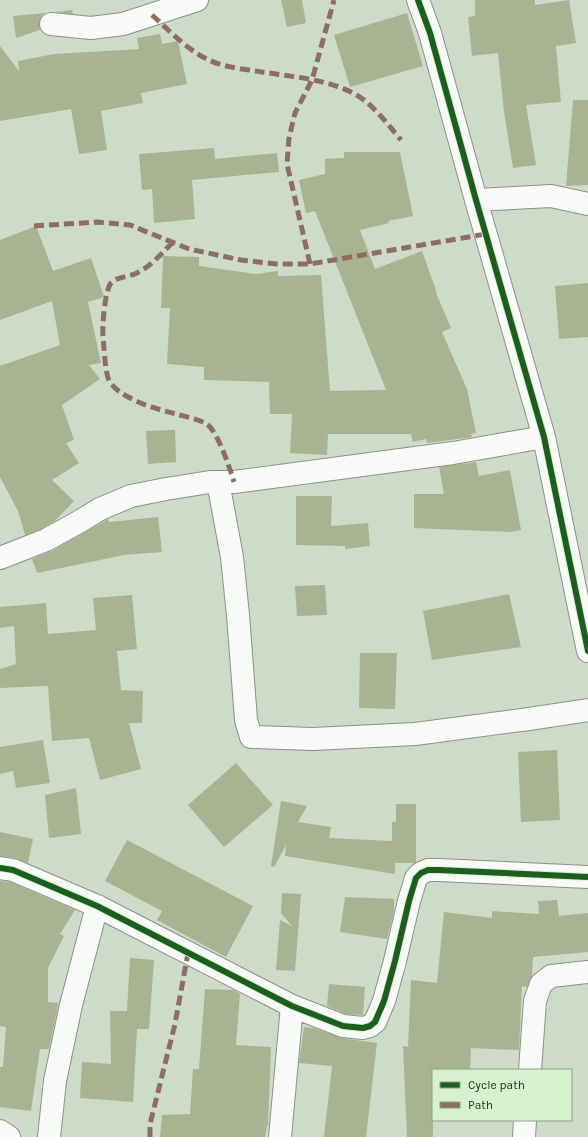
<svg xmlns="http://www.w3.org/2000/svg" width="588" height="1137" font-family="Karla,sans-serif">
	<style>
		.building { fill: #a8b391 }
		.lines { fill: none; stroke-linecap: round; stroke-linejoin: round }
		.minor-casing { stroke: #889385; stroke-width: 24 }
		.minor { stroke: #f8faf7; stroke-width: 22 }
		.quiet { stroke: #8d6e63; stroke-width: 5; stroke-dasharray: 10 5; stroke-linecap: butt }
		.cycleway-casing { stroke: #d6f1ce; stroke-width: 8 }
		.cycleway { stroke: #1b5e20; stroke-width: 6 }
	</style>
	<rect width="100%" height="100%" fill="#cddcc9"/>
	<path class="building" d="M281 0H302L306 23 287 27Z
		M475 0H535V5L569 0 576 43 556 46 561 102 526 105 536 165 513 168 504 112 498 53 472 56 468 17 475 16Z
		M72 10 73 14 55 12Z
		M45 13 41 17 39 22 40 30 16 38 13 16Z
		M407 13 423 66 350 87 334 35Z
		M160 34 162 44 178 41 187 84 141 93 143 103 101 111 107 150 79 154 71 109 0 121V46L19 71 18 61 54 54 139 49 137 38Z
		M573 100H588V185L566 186Z
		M214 148 215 159 277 153 279 172 192 180 195 219 154 223 152 189 142 190 139 154Z
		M344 152H400L413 216 388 221 389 223 360 230 375 269 422 251 437 293H436L451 328 442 332 467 389 476 433 471 434 472 437 427 443 426 439 413 442 411 434H328L327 455 290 453 292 414H270L269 382 204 380V367L167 364 170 308H161L163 256 199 257V266L256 274 278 271V276L321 275 330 391 386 390 315 211 306 213 299 180 325 174V159L344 158Z
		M36 226 53 271 91 258 104 297 88 302 101 363 89 365 100 379 62 405 74 440 66 443 79 463 52 480 74 501 55 521 41 529 25 535 18 511 0 477V366L60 345 52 301 0 320V240Z
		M588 283V337L559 339 555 286Z
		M175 430 176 462 148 464 146 431Z
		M476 462 479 476 510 470 521 530 510 532 414 528V494H444L439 467Z
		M296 496H332L331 526 368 523 370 546 345 549V546L296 545Z
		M158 517 162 552 124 555 37 573 32 559 52 551 106 520 108 519 109 522Z
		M325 585 327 615 297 616 295 586Z
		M509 594 521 647 432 660 423 611Z
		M132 595 137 649 117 651 121 690 143 691 142 723H129L141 769 100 780 89 738 52 741 48 686 0 688V669L16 664 14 626 0 628V607L46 603 48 634 96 630 93 598Z
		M360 653H397L395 709 359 708Z
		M43 740 50 783 16 788 13 771 0 774V747Z
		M557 750 560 820 521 822 518 752Z
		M236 763 273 805 224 847 188 805Z
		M76 788 81 834 49 838 45 795Z
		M281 801 307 806 298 822 331 827 329 838 392 841V822H396V804H416V862L414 863H395V874L285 856 286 845 274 867 271 866Z
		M0 832 33 839 28 863 15 858 0 856Z
		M127 840 253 906 226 957 157 920 162 911 105 881Z
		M0 881 10 882 75 910 60 934 64 936 48 968V1002L58 1003 57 1011 49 1049H40L31 1111 0 1107V1067H3L6 1027 0 1026Z
		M282 893 301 894 295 971 276 970 280 920 292 926 281 913Z
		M345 897 394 899V911L387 939 340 932Z
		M557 900 559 916 588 913V952L533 957 532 976 527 987 522 986 519 1050 471 1048 470 1070H433V1137H407L403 1046 408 1047 411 980 437 983 444 912 492 918V911L539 914 538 901Z
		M130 958 154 960 149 1029H137L133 1102 80 1098 82 1062 111 1064 110 1011H127Z
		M329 984 365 987 363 1015 346 1014 327 1006Z
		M205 989 234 990 240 994 236 1045 271 1047 268 1126H267L265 1137H160L162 1115 190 1114 193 1069H199Z
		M304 1027 313 1028 342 1038 377 1043 366 1137H324L332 1066 299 1063Z"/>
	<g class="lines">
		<g class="minor-casing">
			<path id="minor" d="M418 0 430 33 476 200 544 437 588 651
				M51 24 91 28 123 24 197 0
				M476 200 551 196 588 204
				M218 482 232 557 238 615 246 720 251 737 313 739 415 734 529 719 588 710
				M0 558 46 540 77 523 100 509 131 496 166 489 210 482H234L453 453 544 437
				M0 868 13 870 97 906 292 1006 343 1026 363 1028 370 1026 375 1022 384 1001 395 961 409 901 416 878 421 873 428 870H439L588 877
				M530 1070 535 1001 541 984 551 976 588 972
				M0 1131 9 1137
				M49 1137 55 1081 71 1005 97 906
				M280 1137 292 1006
				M524 1137 525 1120"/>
		</g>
		<use href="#minor" class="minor"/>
		<path class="quiet" d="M152 15C170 31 187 50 209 60 225 68 245 69 262 72 294 77 338 80 364 100 378 111 389 126 401 140
			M34 226 97 222 130 225 189 249 241 260 277 264H310L486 234
			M173 242C162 253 152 265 139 272 132 277 117 276 111 283 105 290 102 326 103 336 104 347 105 368 108 378 116 398 156 409 176 414 186 417 198 419 207 424 218 432 230 469 234 482
			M310 264 287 164 289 138 295 113 312 80 334 0
			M150 1137V1124L175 1024 188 953"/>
		<g class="cycleway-casing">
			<path id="cycleway" d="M418 0 430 33 476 200 544 437 588 651
				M0 868 13 870 97 906 292 1006 343 1026 363 1028 370 1026 375 1022 384 1001 395 961 409 901 416 878 421 873 428 870H439L588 877"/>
		</g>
		<use href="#cycleway" class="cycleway"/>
	</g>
	<rect x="432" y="1069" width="140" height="52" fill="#d6f1ce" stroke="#8ca186"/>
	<rect x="440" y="1082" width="20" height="6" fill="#1b5e20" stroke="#8ca186"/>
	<text x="468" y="1089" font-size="12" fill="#1e281b">Cycle path</text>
	<rect x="440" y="1102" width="20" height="6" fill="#8d6e63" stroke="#8ca186"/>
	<text x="468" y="1109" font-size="12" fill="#1e281b">Path</text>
</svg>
